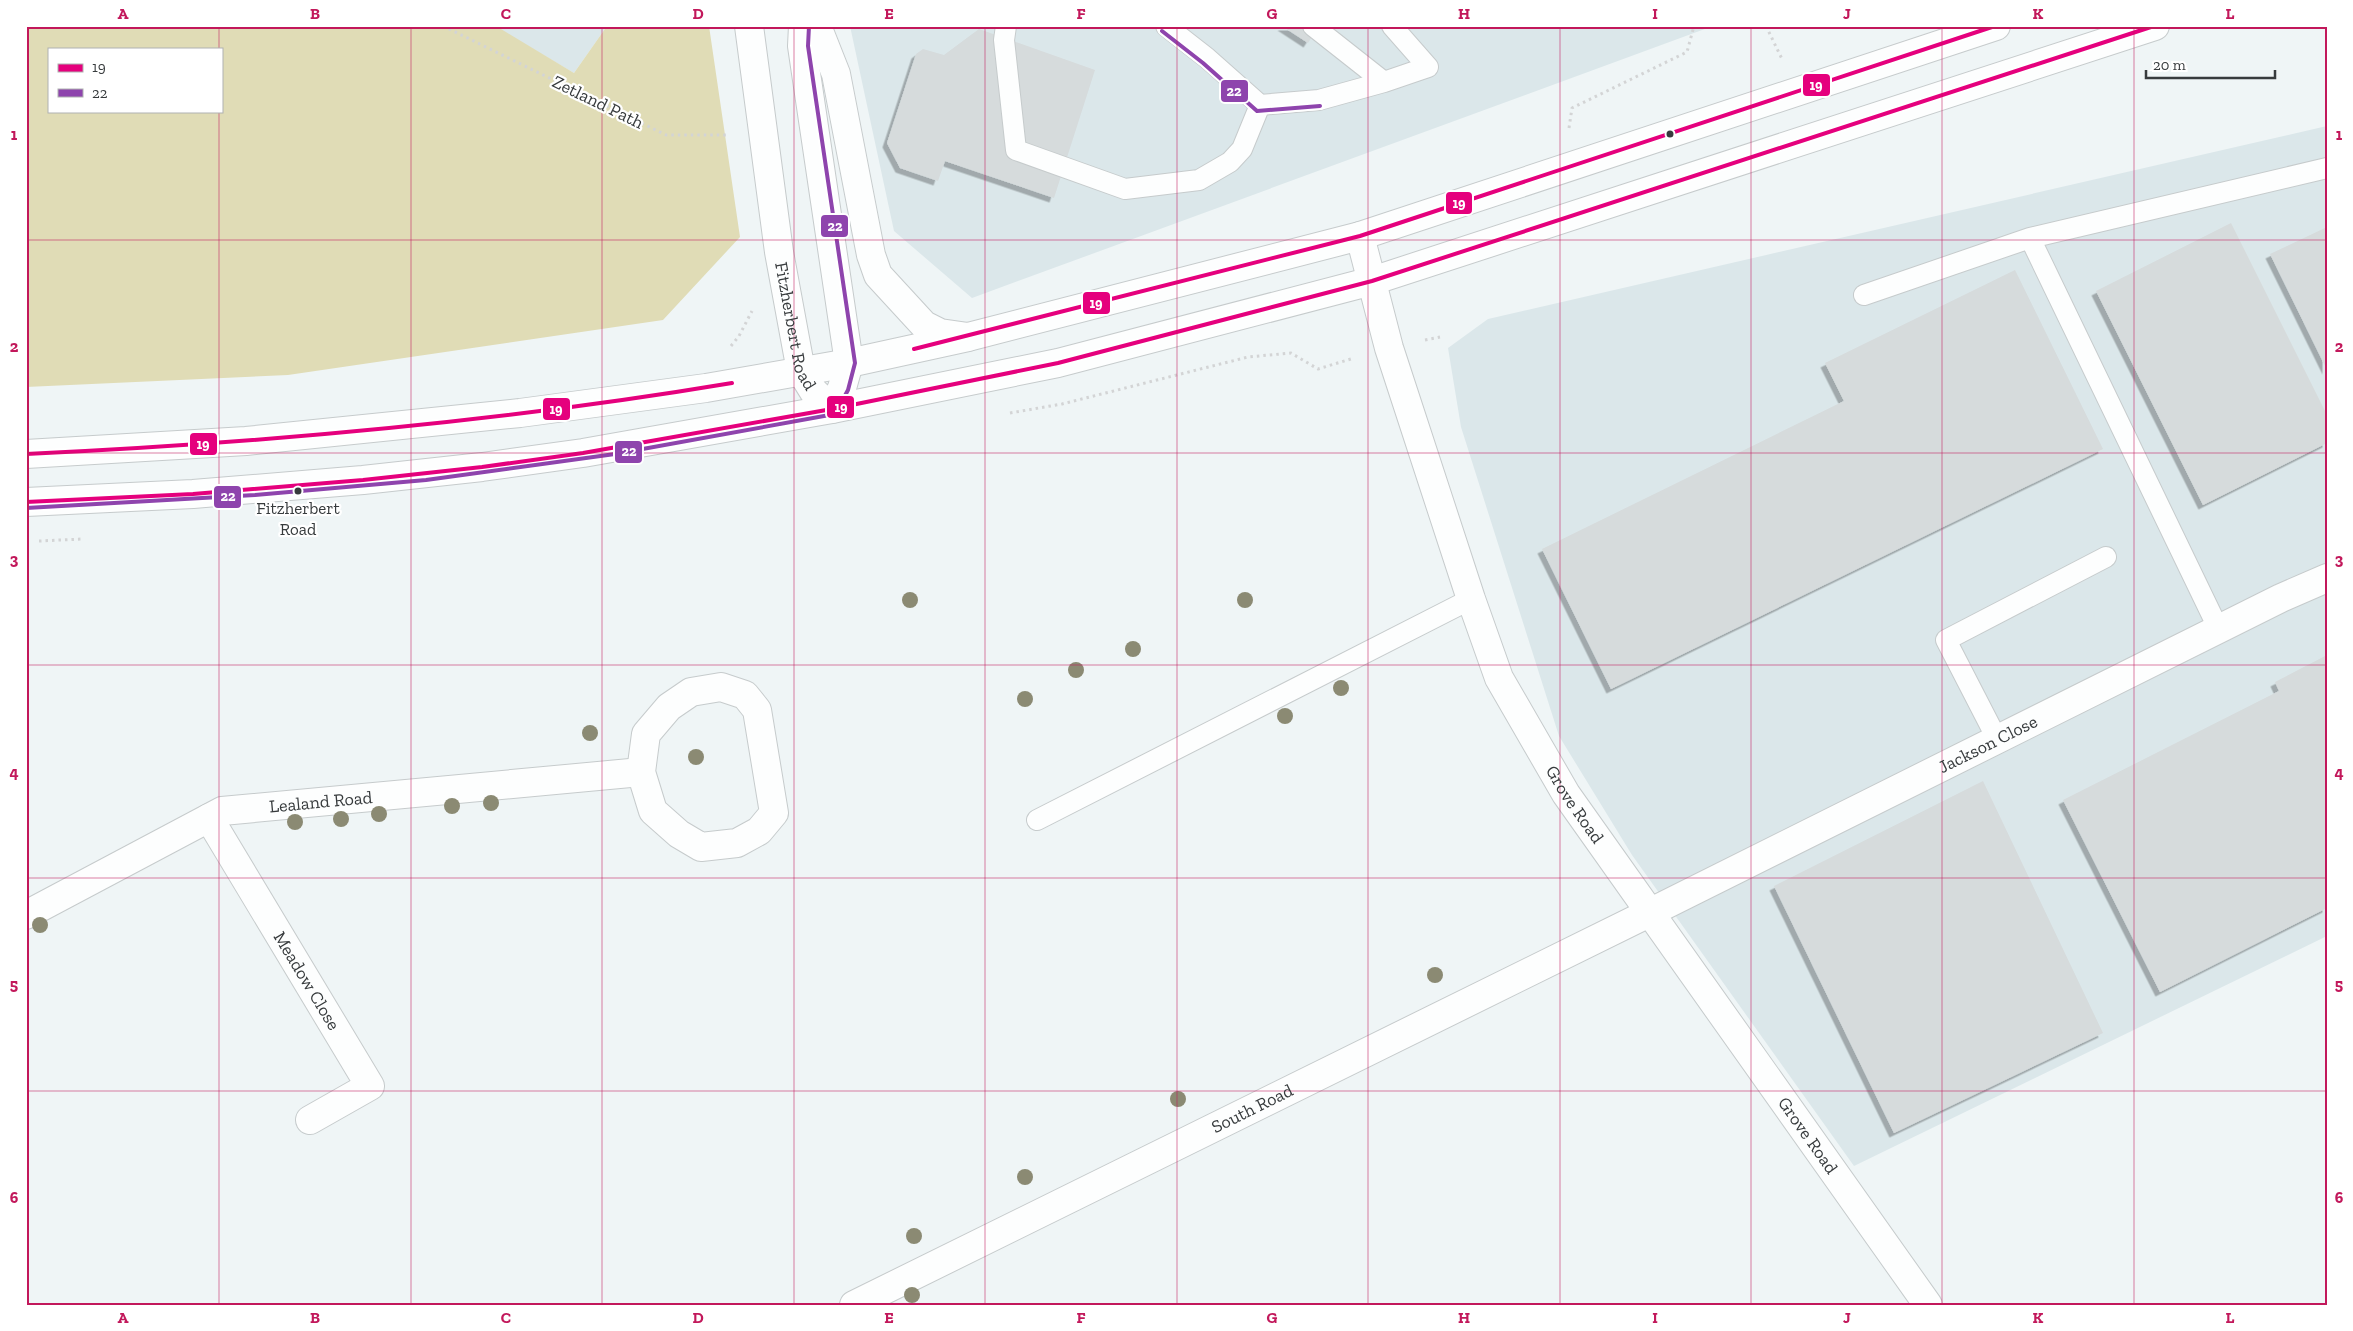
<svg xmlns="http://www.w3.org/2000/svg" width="2353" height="1331" font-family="'Zilla Slab',serif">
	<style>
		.built { fill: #dbe7ea }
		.green { fill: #e0dcb6; fill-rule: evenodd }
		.building { fill: #d6dbdc; filter: url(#shadow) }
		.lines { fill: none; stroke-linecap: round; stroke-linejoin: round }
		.lane-casing { stroke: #c6cbcc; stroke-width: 22 }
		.street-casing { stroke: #c6cbcc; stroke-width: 30 }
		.secondary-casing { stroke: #c6cbcc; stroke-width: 30 }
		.primary-casing { stroke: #c6cbcc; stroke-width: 30 }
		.path { stroke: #d3d4d5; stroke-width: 3; stroke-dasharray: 2.5 4; stroke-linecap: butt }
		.lane { stroke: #fdfefe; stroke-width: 20 }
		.street { stroke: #fdfefe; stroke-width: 28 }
		.secondary { stroke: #fdfefe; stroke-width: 28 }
		.primary { stroke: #fdfefe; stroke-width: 28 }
		.bus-1-casing { stroke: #fff; stroke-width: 8 }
		.bus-2-casing { stroke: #fff; stroke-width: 8 }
		.bus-1 { stroke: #e5007d; stroke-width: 4 }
		.bus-2 { stroke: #8e44ad; stroke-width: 4 }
		.tree { fill: #8b8a73 }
		.grid { fill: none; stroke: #c2185b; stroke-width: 1; stroke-opacity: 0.55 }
		.bus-dot { fill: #373b3d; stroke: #fff; stroke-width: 2 }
		.labels { text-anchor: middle; stroke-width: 4.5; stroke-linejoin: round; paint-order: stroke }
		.bus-label { font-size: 17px; fill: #373b3d; stroke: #fff }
		.street-label { font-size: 18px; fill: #373b3d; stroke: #fff }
		.line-badge { stroke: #fff; stroke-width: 2 }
		.badge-label { font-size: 14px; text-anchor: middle; font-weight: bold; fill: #fff }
		.neatline { fill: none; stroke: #c2185b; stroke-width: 2 }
		.grid-label { font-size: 16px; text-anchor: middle; font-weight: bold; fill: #c2185b }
	</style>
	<defs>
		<filter id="shadow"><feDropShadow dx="-4.5" dy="4.5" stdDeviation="0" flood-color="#0004"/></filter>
	</defs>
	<rect width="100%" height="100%" fill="#eff5f6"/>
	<path class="built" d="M494 26H607L574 73Z
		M850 26H1713L972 298 894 231Z
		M2327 126V936L1854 1166 1632 855 1559 736 1461 427 1448 348 1488 319Z"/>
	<path class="green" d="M26 26H496L574 73 607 26H709L740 237 663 320 288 375 26 387ZM49 49H221V111H49Z"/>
	<path class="building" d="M1282 26H1319L1308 43Z
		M979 29 1095 70 1054 198 945 161 938 181 900 168 887 143 916 54 923 49 944 55Z
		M2231 223 2327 415V443L2203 505 2096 291Z
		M2327 227V370L2270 254Z
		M2015 270 2103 449 1611 689 1542 549 1844 401 1825 363Z
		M2327 655V908L2160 992 2063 800 2279 691 2275 682Z
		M1983 781 2103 1033 1894 1133 1774 886Z"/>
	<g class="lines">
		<g class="lane-casing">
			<path id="lane" d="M1006 26 1004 40 1016 150 1125 189 1199 180 1230 162 1242 149 1260 105
				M1166 26 1207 58 1260 105 1319 100 1384 82 1428 67 1392 26
				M1313 26 1384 82
				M1864 295 2030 238
				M2219 630 2030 238 2327 168
				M1997 739 1946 640 2106 557
				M1037 820 1471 599"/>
		</g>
		<g class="street-casing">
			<g id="street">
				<path id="s1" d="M749 26 779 252 801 371 814 392 832 409 842 388 849 363 802 46 803 26"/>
				<path d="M817 26 836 74 871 255 878 275 924 325 940 333 968 337"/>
				<path d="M721 687 745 695 757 710 774 813 759 831 737 843 701 847 679 834 653 811 641 772 646 734 669 707 691 692Z"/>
				<path id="s2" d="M209 818 370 1086 310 1120"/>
				<path id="s3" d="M26 915 222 811 641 772"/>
				<path id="s4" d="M854 1305 1651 912 2281 598 2327 578"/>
			</g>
		</g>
		<g class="secondary-casing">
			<g id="secondary">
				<path id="s5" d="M1360 236 1389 348 1471 599 1499 678 1566 794 1928 1305"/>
			</g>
		</g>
		<g class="primary-casing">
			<path id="primary" d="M26 454 246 441 520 413 706 388 849 363 968 337 1360 236 1996 26
				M26 502 193 494 363 480 482 467 583 453 832 409 1058 363 1372 281 2155 26"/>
		</g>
		<path class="path" d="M443 26 666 135H726
			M1766 26 1782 59
			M1569 128 1572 108 1687 52 1694 26
			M1425 340 1440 337
			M731 346 739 336 752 311
			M1010 413 1062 404 1248 357 1291 353 1318 369 1354 358
			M39 541 83 539"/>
		<use href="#lane" class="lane"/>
		<use href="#street" class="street"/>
		<use href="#secondary" class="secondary"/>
		<use href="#primary" class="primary"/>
		<g class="bus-1-casing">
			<path id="bus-1" d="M914 349 1360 236 1995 26
				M26 454C262 443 499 422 732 383
				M26 502 193 494 363 480 482 467 583 453 832 409 1058 363 1372 281 2154 26"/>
		</g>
		<g class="bus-2-casing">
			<path id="bus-2" d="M1162 31 1203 63 1257 111 1320 106
				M26 508 255 495 426 480 615 454 835 414 848 390 855 363 808 46 809 26"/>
		</g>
		<use href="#bus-1" class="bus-1"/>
		<use href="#bus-2" class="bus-2"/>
	</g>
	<g class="tree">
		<circle cx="910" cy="600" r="8"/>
		<circle cx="1245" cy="600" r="8"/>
		<circle cx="1133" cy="649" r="8"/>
		<circle cx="1076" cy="670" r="8"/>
		<circle cx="1341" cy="688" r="8"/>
		<circle cx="1025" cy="699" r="8"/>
		<circle cx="1285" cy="716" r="8"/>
		<circle cx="590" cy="733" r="8"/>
		<circle cx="696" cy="757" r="8"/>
		<circle cx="491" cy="803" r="8"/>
		<circle cx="452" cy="806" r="8"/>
		<circle cx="379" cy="814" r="8"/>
		<circle cx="341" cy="819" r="8"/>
		<circle cx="295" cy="822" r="8"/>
		<circle cx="40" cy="925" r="8"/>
		<circle cx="1435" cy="975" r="8"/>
		<circle cx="1178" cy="1099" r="8"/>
		<circle cx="1025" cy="1177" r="8"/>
		<circle cx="914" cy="1236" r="8"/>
		<circle cx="912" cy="1295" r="8"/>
	</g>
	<path class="grid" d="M219 26V49M411 26V1305M602 26V1305M794 26V1305M985 26V1305M1177 26V1305M1368 26V1305M1560 26V1305M1751 26V1305M1942 26V1305M2134 26V1305M219 111V1305M26 240H2327M26 453H2327M26 665H2327M26 878H2327M26 1091H2327"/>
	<g class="bus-dot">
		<circle cx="1670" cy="134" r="4.5"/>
		<circle cx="298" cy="491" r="4.5"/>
	</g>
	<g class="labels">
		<g class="bus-label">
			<text x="298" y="514">Fitzherbert<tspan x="298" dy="21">Road</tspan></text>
		</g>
		<g class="street-label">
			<text transform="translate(598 102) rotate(26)" y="6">Zetland Path</text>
			<text dy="6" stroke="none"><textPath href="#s1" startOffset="304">Fitzherbert Road</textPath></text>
			<text dy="6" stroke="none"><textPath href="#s4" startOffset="1265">Jackson Close</textPath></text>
			<text dy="6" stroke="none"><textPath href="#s3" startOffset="321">Lealand Road</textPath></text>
			<text dy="6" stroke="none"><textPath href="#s5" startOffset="611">Grove Road</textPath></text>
			<text dy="6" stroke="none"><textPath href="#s2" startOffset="190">Meadow Close</textPath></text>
			<text dy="6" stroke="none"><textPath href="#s4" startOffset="444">South Road</textPath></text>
			<text dy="6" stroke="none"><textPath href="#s5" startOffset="1016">Grove Road</textPath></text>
		</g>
	</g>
	<g class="line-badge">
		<rect x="1802" y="73" width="29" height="24" rx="5" fill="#e5007d"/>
		<rect x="1220" y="79" width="29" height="24" rx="5" fill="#8e44ad"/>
		<rect x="1445" y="191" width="28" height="24" rx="5" fill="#e5007d"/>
		<rect x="820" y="214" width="29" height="24" rx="5" fill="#8e44ad"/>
		<rect x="1082" y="291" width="29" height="24" rx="5" fill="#e5007d"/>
		<rect x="826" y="395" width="29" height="24" rx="5" fill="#e5007d"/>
		<rect x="542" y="397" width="29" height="24" rx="5" fill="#e5007d"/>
		<rect x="189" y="432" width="29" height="24" rx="5" fill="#e5007d"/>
		<rect x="614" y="440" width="29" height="24" rx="5" fill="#8e44ad"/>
		<rect x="213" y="485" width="29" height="24" rx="5" fill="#8e44ad"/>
	</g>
	<g class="badge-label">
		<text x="1816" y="90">19</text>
		<text x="1234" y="96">22</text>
		<text x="1459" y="208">19</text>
		<text x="835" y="231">22</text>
		<text x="1096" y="308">19</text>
		<text x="841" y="412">19</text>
		<text x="556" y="414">19</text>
		<text x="203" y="449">19</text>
		<text x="629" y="456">22</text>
		<text x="228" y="501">22</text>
	</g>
	<rect width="2353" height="1331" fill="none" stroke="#ffffff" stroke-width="55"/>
	<rect x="48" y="48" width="175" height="65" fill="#ffffff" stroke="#afb1b1"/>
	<rect x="58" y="64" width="25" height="8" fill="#e5007d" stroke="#afb1b1"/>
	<text x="92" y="72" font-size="15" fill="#373b3d">19</text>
	<rect x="58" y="89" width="25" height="8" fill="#8e44ad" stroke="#afb1b1"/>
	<text x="92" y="98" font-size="15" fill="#373b3d">22</text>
	<path d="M2146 70v8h129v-8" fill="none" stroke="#373b3d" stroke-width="2.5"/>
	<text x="2153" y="70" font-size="15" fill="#373b3d" stroke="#ffffff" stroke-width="4" paint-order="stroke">20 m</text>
	<rect x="28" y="28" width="2298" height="1276" class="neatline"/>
	<g class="grid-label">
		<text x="123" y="19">A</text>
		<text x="315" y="19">B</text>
		<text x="506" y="19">C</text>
		<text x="698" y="19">D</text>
		<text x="889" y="19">E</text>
		<text x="1081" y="19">F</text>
		<text x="1272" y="19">G</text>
		<text x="1464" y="19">H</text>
		<text x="1655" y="19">I</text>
		<text x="1847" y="19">J</text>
		<text x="2038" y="19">K</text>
		<text x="2230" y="19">L</text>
		<text x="14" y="140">1</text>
		<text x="2339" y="140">1</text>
		<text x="14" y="352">2</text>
		<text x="2339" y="352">2</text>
		<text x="14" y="565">3</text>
		<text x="2339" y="565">3</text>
		<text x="14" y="778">4</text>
		<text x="2339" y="778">4</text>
		<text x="14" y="990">5</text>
		<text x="2339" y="990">5</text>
		<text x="14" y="1203">6</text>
		<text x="2339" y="1203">6</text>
		<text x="123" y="1323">A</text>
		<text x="315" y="1323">B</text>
		<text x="506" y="1323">C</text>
		<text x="698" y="1323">D</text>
		<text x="889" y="1323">E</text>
		<text x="1081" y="1323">F</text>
		<text x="1272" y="1323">G</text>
		<text x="1464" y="1323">H</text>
		<text x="1655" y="1323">I</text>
		<text x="1847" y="1323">J</text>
		<text x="2038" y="1323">K</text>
		<text x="2230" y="1323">L</text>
	</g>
</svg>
